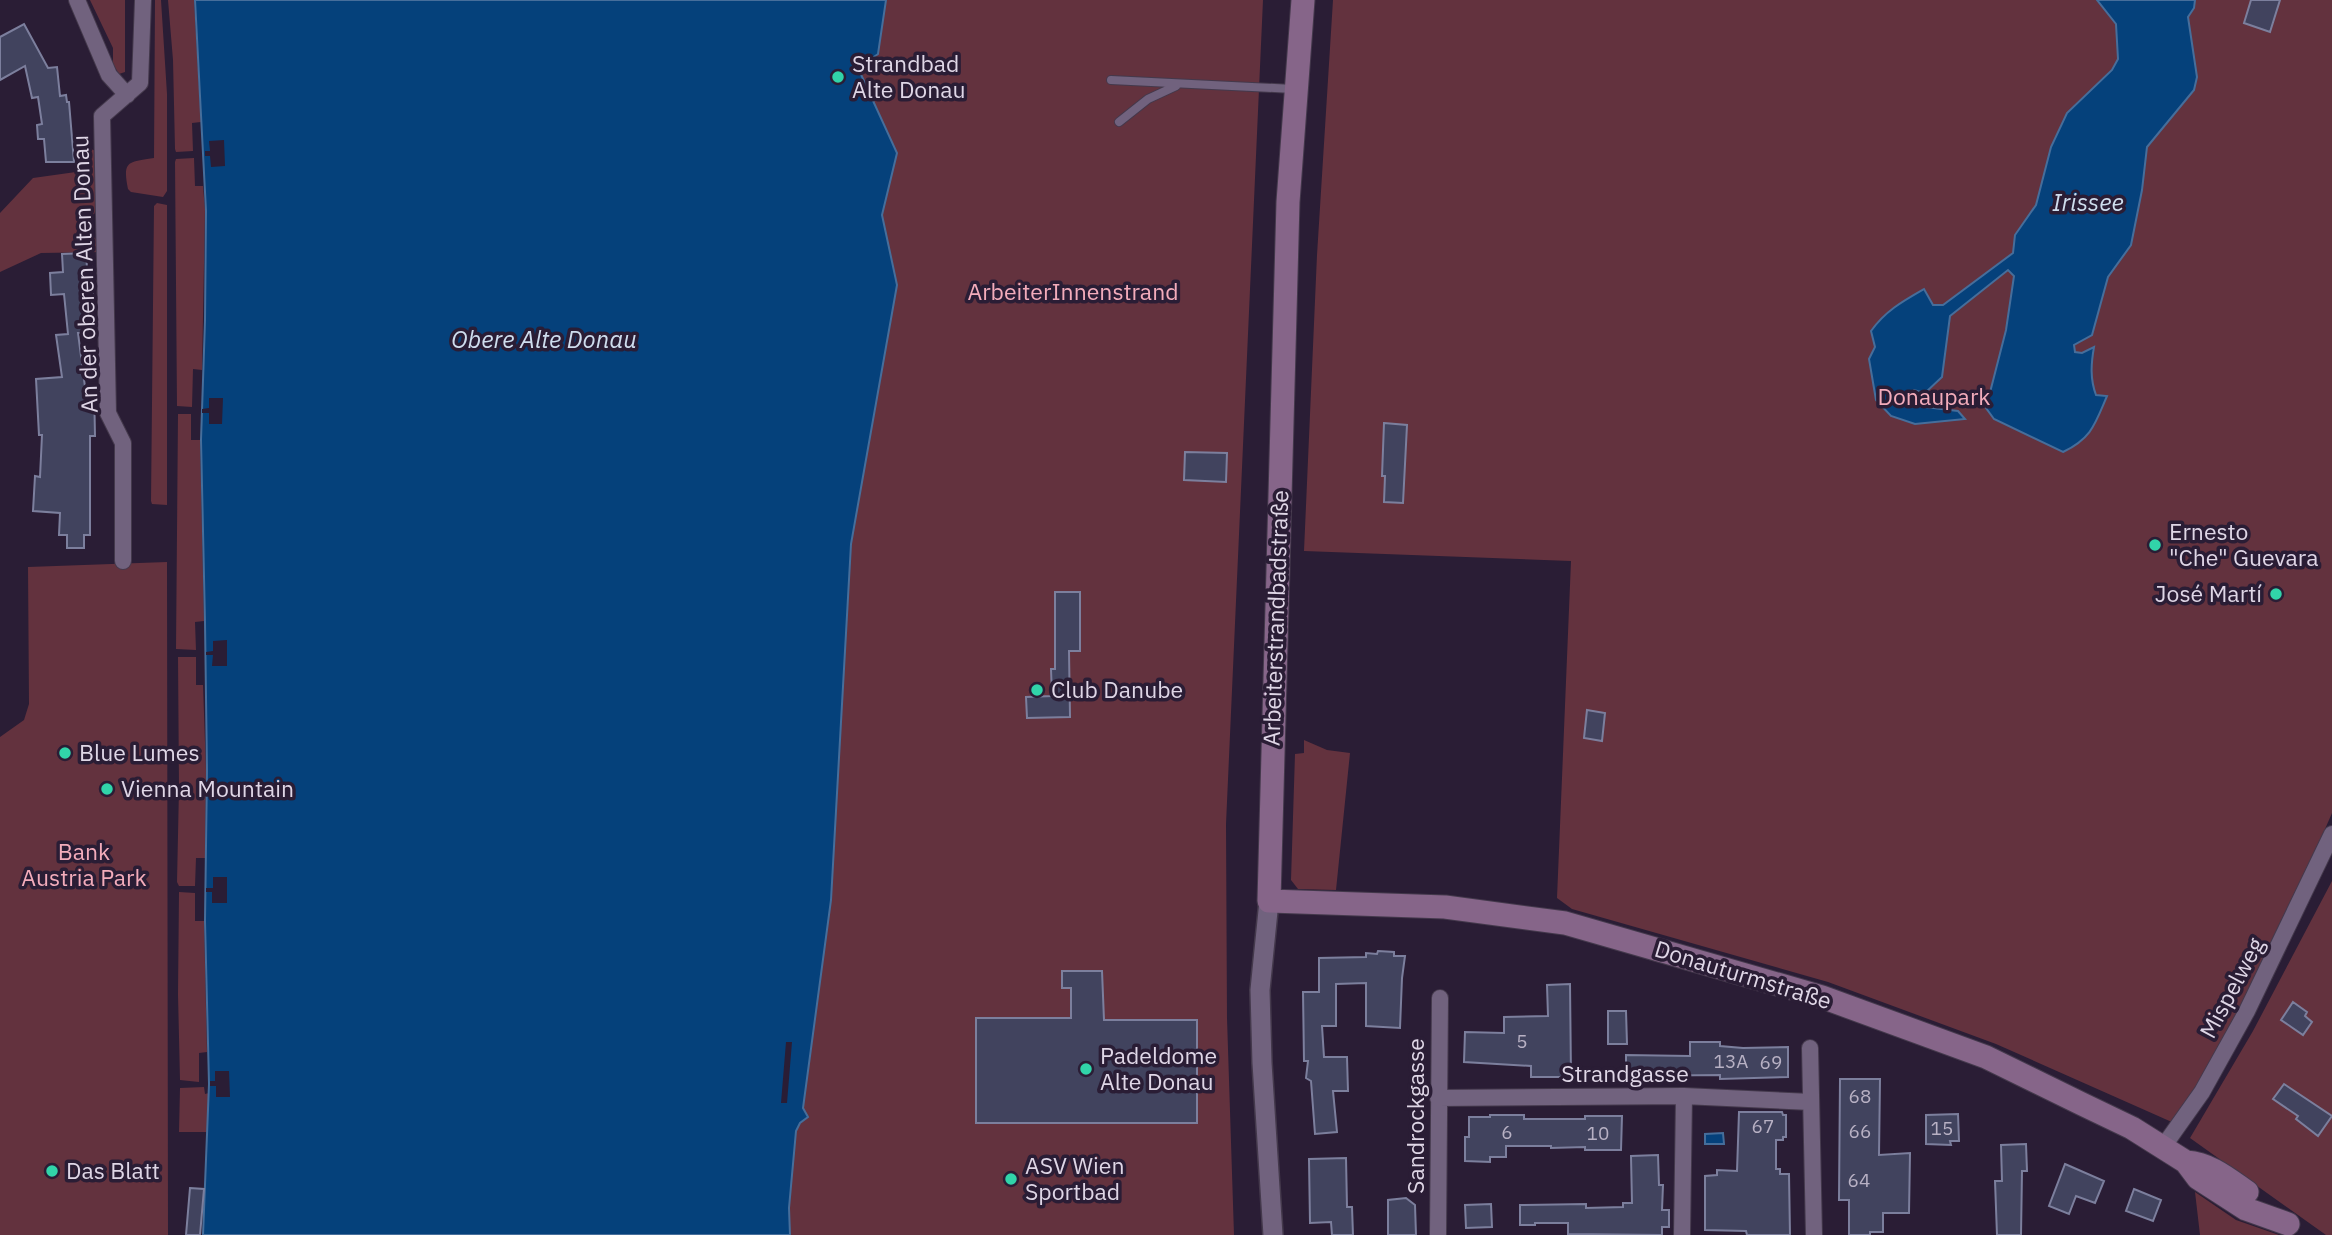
<svg xmlns="http://www.w3.org/2000/svg" width="2332" height="1235" font-family="'IBM Plex Sans',sans-serif">
	<style>
		.green { fill: #63323e }
		.water { fill: #05417b; stroke: #466e9b; stroke-width: 2 }
		.pier { fill: #2a1d35 }
		.building { fill: #41435e; stroke: #7c7f9d; stroke-width: 2 }
		.lines { fill: none; stroke-linecap: round; stroke-linejoin: round }
		.service-casing { stroke: #44394c; stroke-width: 10 }
		.minor-casing { stroke: #44394c; stroke-width: 18 }
		.tertiary-casing { stroke: #44394c; stroke-width: 22 }
		.secondary-casing { stroke: #44394c; stroke-width: 25 }
		.service { stroke: #71627e; stroke-width: 8 }
		.minor { stroke: #71627e; stroke-width: 16 }
		.tertiary { stroke: #71627e; stroke-width: 19 }
		.secondary { stroke: #866589; stroke-width: 23 }
		.poi-dot { fill: #31d4a9; stroke: #2a1d35; stroke-width: 2.5 }
		.labels { text-anchor: middle; stroke-width: 7; stroke-linejoin: round; paint-order: stroke }
		.number-label { font-size: 19px; fill: #b8b1c4 }
		.poi-label { font-size: 23px; fill: #dfd6e6; stroke: #2a1d35; text-anchor: start }
		.street-label { font-size: 23px; fill: #dfd6e6; stroke: #2a1d35 }
		.park-label { font-size: 23px; fill: #f3acbb; stroke: #2a1d35 }
		.water-label { font-size: 24px; font-style: italic; fill: #ceddee; stroke: #2a1d35 }
	</style>
	<rect width="100%" height="100%" fill="#2a1d35"/>
	<path class="green" d="M90 0H125V72L119 74 113 64V48Z
		M155 0H161L167 94V191L163 197 131 192 128 189C122 160 129 162 154 158Z
		M168 0H194L201 122 192 123 193 151 176 152 175 149 173 60Z
		M563 0H1263L1226 824 1227 1018 1234 1235H790L789 1208 796 1131 800 1123 808 1117 803 1108 831 900 851 544 897 285 882 215 897 153Z
		M1333 0H2332V813L2249 1004 2174 1123 1996 1044 1828 982 1572 909 1557 898 1571 561 1304 551 1317 255Z
		M85 147 102 153 97 206 91 223 94 236 103 252 41 253 0 272V213L33 178 83 171Z
		M194 158 195 186H203L205 210 202 370 193 369 192 407 177 406 175 162 176 159Z
		M157 203 167 205V505L152 504 151 501 154 206Z
		M178 414H191V440H200L204 621 195 622 196 650 176 649Z
		M167 562 168 1235H0V737L24 720 29 704 28 567Z
		M178 657H196V685H203L206 771 205 858H196L195 886H179L177 882 179 788Z
		M1304 740 1327 750 1350 753 1336 890 1298 889 1291 880 1295 754 1304 753Z
		M2332 881V1235H2326L2190 1138 2253 1031Z
		M179 892 195 893V921H204L207 1052 199 1053V1082L180 1080 178 994Z
		M204 1087 205 1094 209 1093 208 1132H179L180 1088Z
		M2195 1192 2236 1220 2279 1235H2200Z"/>
	<path class="water" d="M195 0H886L878 54 858 68 897 153 882 215 897 285 851 544 831 900 803 1108 808 1117 800 1123 796 1131 789 1208 790 1235H203L209 1084 205 921 207 771 205 622 201 440 205 321 206 211Z
		M2097 0H2195L2194 8 2188 17 2197 77 2194 90 2147 147 2142 190 2131 245 2108 277 2092 335 2074 345 2075 352 2082 353 2094 347C2091 364 2090 379 2096 395L2107 396C2095 424 2092 438 2063 452L1994 419 1986 408 2006 330 2014 276 2008 270 1950 316 1942 377 1925 393 1914 390 1906 396V402L1909 405 1958 411 1965 419 1915 424 1891 416 1876 400 1869 359 1875 347 1871 331C1885 311 1903 301 1924 289L1933 305H1943L2013 253 2015 235 2036 205 2051 147 2067 113 2112 70 2118 59 2116 24Z
		M1723 1133 1724 1144H1705V1134Z"/>
	<path class="pier" d="M224 140 225 166 211 167 210 156H205V151H210L209 141Z
		M209 398H223L222 424H209V413H202V409L209 408Z
		M227 640V666H212L213 655H206V652L213 651V641Z
		M213 877H227V903H212V892H206V888H213Z
		M786 1042H792L787 1103H781Z
		M215 1071H229L230 1097H216V1086H210V1081H215Z"/>
	<path class="building" d="M2251 0H2280L2270 32 2244 23Z
		M24 24 48 68 57 67 60 96 66 95 67 102H69L74 162H46L44 139H38L37 125 42 124 38 97 32 98 25 66 0 80V37Z
		M86 253 87 268 92 267 93 293H85L87 333H78L85 387 94 386 95 436H90V535H84V548H67V535H59L60 513 33 511 35 476 40 477 42 435H39L36 379 62 377 56 335 68 334 64 294 51 295 50 273 63 272 62 254Z
		M1384 423 1407 425 1403 503 1384 502 1385 476H1382Z
		M1185 452 1227 453 1226 482 1184 480Z
		M1055 592H1080V651H1069L1070 717 1027 718 1026 697 1052 696 1051 669H1055Z
		M1587 710 1605 713 1602 741 1584 738Z
		M1378 951 1394 952V956H1405L1402 978 1400 1028 1366 1026V983L1336 984V1026H1322L1324 1057H1347L1348 1091H1333L1337 1132 1315 1134 1311 1081 1306 1078 1308 1061H1304L1303 992H1319V958L1366 957V953L1377 954Z
		M1062 971H1102L1104 1020H1197V1123H976V1018H1071V988H1062Z
		M1570 984 1571 1077H1531V1066L1464 1062 1465 1032 1504 1033V1017L1548 1016 1547 985Z
		M2293 1002 2307 1012 2305 1016 2312 1022 2303 1035 2281 1020Z
		M1608 1011H1626L1627 1044H1608Z
		M1690 1042H1720V1046L1743 1048 1788 1047V1077L1720 1079V1075L1626 1076V1055L1690 1056Z
		M1840 1079H1880L1879 1155 1910 1153 1909 1213H1883V1232H1870V1235H1849V1200H1839Z
		M2284 1084 2332 1116 2318 1136 2296 1119 2298 1116 2273 1099Z
		M1739 1112H1782L1783 1115H1786V1137H1783V1140H1776V1169H1780V1174H1789L1790 1235H1747L1746 1231 1705 1230V1176L1717 1175V1170L1737 1171Z
		M1958 1114 1959 1141H1950L1951 1145 1926 1144V1115Z
		M1490 1115H1524V1119H1585V1116H1622L1621 1150H1585V1147L1551 1148V1146H1506V1157H1490V1162L1465 1161V1137H1469V1117H1490Z
		M2026 1144 2027 1171H2022L2021 1235H1997L1995 1181H2002L2001 1145Z
		M1658 1155 1659 1185H1663L1662 1210H1669V1227H1662V1235L1568 1234V1223H1535V1225H1520V1205L1586 1204V1208L1623 1207V1203H1632L1631 1156Z
		M1346 1158 1347 1207H1352L1353 1235H1332L1331 1222 1310 1223 1309 1159Z
		M2065 1164 2104 1181 2095 1203 2076 1196 2069 1214 2049 1206Z
		M190 1188 204 1189 200 1235H186Z
		M2134 1189 2161 1200 2153 1221 2126 1211Z
		M1406 1198 1415 1205 1416 1235H1388V1200Z
		M1491 1204 1492 1227 1466 1228 1465 1205Z"/>
	<g class="lines">
		<g class="service-casing">
			<path id="service" d="M1111 80 1293 89
				M1119 122 1148 99 1176 86"/>
		</g>
		<g class="minor-casing">
			<path id="minor" d="M77 0 109 75 127 95
				M123 561V443L108 413 102 116 140 83 143 0
				M1810 1048 1814 1235
				M1438 1098 1684 1096 1811 1102
				M2163 1147 2202 1092 2247 1011 2332 834
				M1438 1235 1440 998
				M1682 1235 1684 1096"/>
		</g>
		<g class="tertiary-casing">
			<path id="tertiary" d="M1269 901 1260 990 1262 1063 1273 1235"/>
		</g>
		<g class="secondary-casing">
			<path id="secondary" d="M1303 0 1288 202 1269 901 1445 907 1565 923 1822 997 1986 1057 2082 1104 2132 1128 2186 1162 2198 1178 2246 1209 2288 1224
				M2186 1162C2211 1164 2227 1178 2247 1192"/>
		</g>
		<use href="#service" class="service"/>
		<use href="#minor" class="minor"/>
		<use href="#tertiary" class="tertiary"/>
		<use href="#secondary" class="secondary"/>
	</g>
	<g class="poi-dot">
		<circle cx="838" cy="77" r="7"/>
		<circle cx="2155" cy="545" r="7"/>
		<circle cx="2276" cy="594" r="7"/>
		<circle cx="1037" cy="690" r="7"/>
		<circle cx="65" cy="753" r="7"/>
		<circle cx="107" cy="789" r="7"/>
		<circle cx="1086" cy="1069" r="7"/>
		<circle cx="52" cy="1171" r="7"/>
		<circle cx="1011" cy="1179" r="7"/>
	</g>
	<g class="labels">
		<g class="number-label">
			<text x="1522" y="1048">5</text>
			<text x="1731" y="1068">13A</text>
			<text x="1771" y="1069">69</text>
			<text x="1860" y="1103">68</text>
			<text x="1763" y="1133">67</text>
			<text x="1942" y="1135">15</text>
			<text x="1860" y="1138">66</text>
			<text x="1507" y="1139">6</text>
			<text x="1598" y="1140">10</text>
			<text x="1859" y="1187">64</text>
		</g>
		<g class="poi-label">
			<text x="852" y="72">Strandbad<tspan x="852" dy="26">Alte Donau</tspan></text>
			<text x="2169" y="540">Ernesto<tspan x="2169" dy="26">"Che" Guevara</tspan></text>
			<text x="2262" y="602" text-anchor="end">José Martí</text>
			<text x="1051" y="698">Club Danube</text>
			<text x="79" y="761">Blue Lumes</text>
			<text x="121" y="797">Vienna Mountain</text>
			<text x="1100" y="1064">Padeldome<tspan x="1100" dy="26">Alte Donau</tspan></text>
			<text x="1025" y="1174">ASV Wien<tspan x="1025" dy="26">Sportbad</tspan></text>
			<text x="66" y="1179">Das Blatt</text>
		</g>
		<g class="street-label">
			<text transform="translate(85 274) rotate(-92)" y="8">An der oberen Alten Donau</text>
			<text transform="translate(1276 618) rotate(-88)" y="8">Arbeiterstrandbadstraße</text>
			<text transform="translate(1743 975) rotate(17)" y="8">Donauturmstraße</text>
			<text transform="translate(2232 988) rotate(-62)" y="8">Mispelweg</text>
			<text x="1625" y="1082">Strandgasse</text>
			<text transform="translate(1416 1116) rotate(-90)" y="8">Sandrockgasse</text>
		</g>
		<g class="park-label">
			<text x="1073" y="300">ArbeiterInnenstrand</text>
			<text x="1934" y="405">Donaupark</text>
			<text x="84" y="860">Bank<tspan x="84" dy="26">Austria Park</tspan></text>
		</g>
		<g class="water-label">
			<text x="2088" y="211">Irissee</text>
			<text x="544" y="348">Obere Alte Donau</text>
		</g>
	</g>
</svg>
